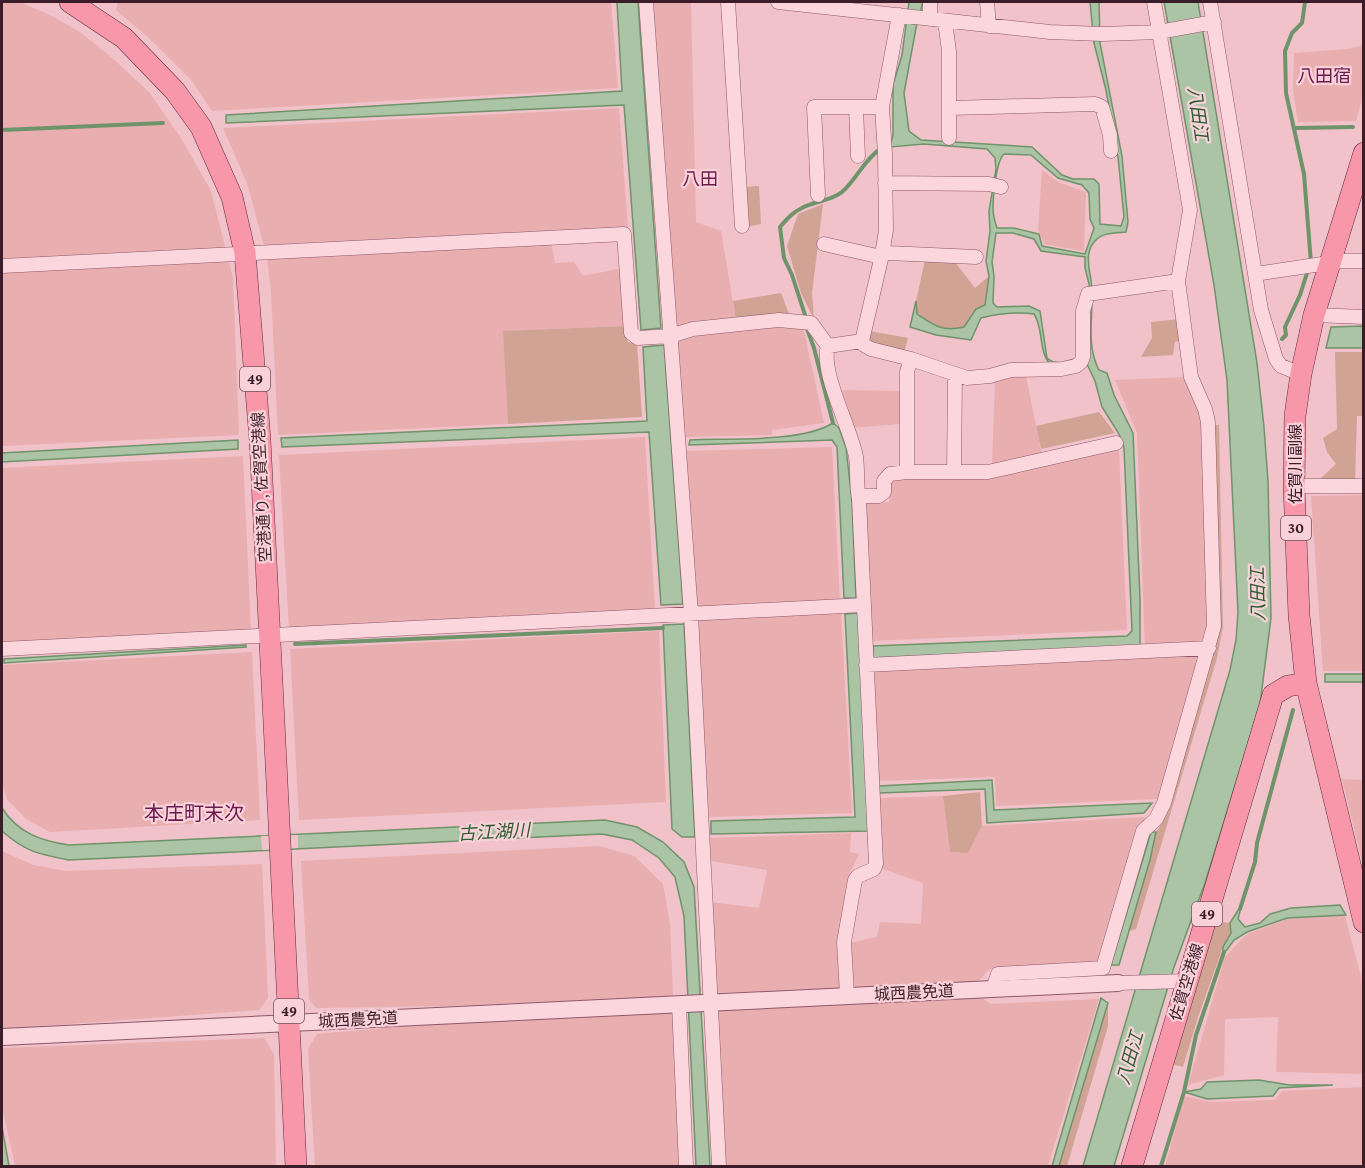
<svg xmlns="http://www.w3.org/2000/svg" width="1365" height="1168" font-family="'Crimson Pro','Noto Sans JP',serif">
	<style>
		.farmland { fill: #e8aeb0 }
		.green { fill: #d1a395 }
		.water { fill: #aac4a5; stroke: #6f936a; stroke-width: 1.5; fill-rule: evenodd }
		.pier { fill: #f1c2ca }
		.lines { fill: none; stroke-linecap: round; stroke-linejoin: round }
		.stream { stroke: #6f936a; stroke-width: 4 }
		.minor-casing { stroke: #8d576a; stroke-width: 15 }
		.tertiary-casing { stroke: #8d576a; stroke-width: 18 }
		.primary-casing { stroke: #5a2c3f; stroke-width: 22 }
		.minor { stroke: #fbd6dc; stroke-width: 14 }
		.tertiary { stroke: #fbd6dc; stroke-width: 16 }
		.primary { stroke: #f897a9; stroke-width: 21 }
		.labels { text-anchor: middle; stroke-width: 4.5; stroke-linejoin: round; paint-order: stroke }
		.shield { fill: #f8d2d8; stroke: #74535e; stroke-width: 1.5 }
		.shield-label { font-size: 15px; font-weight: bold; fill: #3b1d29 }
		.street-label { font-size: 16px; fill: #3b1d29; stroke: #f8d2d8 }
		.neighbourhood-label { font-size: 18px; fill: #6c1950; stroke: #f8d2d8 }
		.water-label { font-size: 18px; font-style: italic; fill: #2b5c2e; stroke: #f8d2d8 }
		.quarter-label { font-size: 20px; fill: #6c1950; stroke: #f8d2d8 }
	</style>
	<rect width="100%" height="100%" fill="#f1c2ca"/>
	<path class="farmland" d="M2 2H20L52 16 80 32 110 56 149 92 181 138 211 191 233 278 239 435 2 446Z
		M118 2H611L618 88 212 111 192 81 148 37 116 10Z
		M653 2H691L696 222 721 231 736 321 676 329Z
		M1363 45V96L1356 121 1298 122 1293 90 1294 53 1348 49Z
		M619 108 628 228 264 246 247 183 223 128Z
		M1042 170 1058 182 1086 192 1084 251 1044 244 1038 230Z
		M551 242 555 263 574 262 583 276 623 268 626 326 504 331 508 424 278 435 271 292 267 257Z
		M803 326 824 423 772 430V435L684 437 677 340 737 328Z
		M1013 376H1026L1042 456 992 466 995 381Z
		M1186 377 1206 425 1210 616 1206 643 1145 647 1137 433 1115 380Z
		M837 390 901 391 900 424 850 428Z
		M645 437 655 611 289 630 279 455Z
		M832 447 840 602 696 609 686 451Z
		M1119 450 1127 630 871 641 865 509 867 503 889 502 890 482 896 478H988Z
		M243 456 251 632 2 643V468Z
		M1363 495V671H1323L1311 496Z
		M841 611 852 813 709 817 696 618Z
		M659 631 666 802 299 820 290 649Z
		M252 652 260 820 50 832 26 819 7 799 2 782V665Z
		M1194 654 1201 659 1158 799 996 806 995 777 878 781 873 670Z
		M1342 779 1363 780V866Z
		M943 796 950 852H968L982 826 1145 817 1100 963 990 969 977 982 854 987 850 943 877 937 880 922 921 924 923 883 883 869 879 798Z
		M851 833 850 852 859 854 850 873 843 908 838 953 842 988 715 993 710 902 759 908 767 870 711 861 709 838Z
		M599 846 634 856 663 884 670 924 673 996 453 1006 316 1008 309 999 301 861Z
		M2 851 33 865 66 871 262 864 268 998 259 1010 2 1029Z
		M1345 916 1363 984V1074L1276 1072 1278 1017 1225 1019 1224 1075 1188 1085 1225 957 1247 934 1287 919Z
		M982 998 991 1004 1099 999 1048 1166H724L716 1010Z
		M673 1013 680 1166H315L308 1049 317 1034 451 1022Z
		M264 1038 274 1054 276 1166H15L2 1106V1048Z
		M1363 1087V1166H1165L1184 1096 1210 1102 1275 1100 1282 1091Z"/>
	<path class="green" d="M759 186 761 224 747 227 744 187Z
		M823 204 812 293 814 319 801 293 787 246 798 214Z
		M925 260 955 262 975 288 989 276 985 305 976 309 964 327C942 332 935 326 917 314L916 301Z
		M781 293 789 314 736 321 733 301Z
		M1179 319 1183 340 1175 342 1173 355 1141 357 1152 338 1151 322Z
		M626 326 628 342 637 343 642 417 508 424 503 331Z
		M870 331 908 338 904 353 870 342Z
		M1335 352H1363V416H1357L1355 481 1319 480 1336 464 1327 452 1323 438 1337 429Z
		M1099 412 1115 433 1041 449 1036 426Z
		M1212 425H1219L1223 627 1217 658 1136 929 1129 931 1156 832 1162 823 1215 646Z
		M980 792 982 826 968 853 950 852 943 796Z
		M1212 921 1230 923 1231 933 1223 947 1198 1017 1183 1067 1165 1062Z
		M1108 1003V1026L1067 1166H1059Z"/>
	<path class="water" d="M617 2H638L661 328 641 330 624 105 226 123V115L622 91Z
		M909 2H923L916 28 904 93 909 131 921 140 1032 147 1062 175 1073 179H1094L1099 184 1100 224 1121 226 1124 217 1118 157 1106 90 1094 43 1090 2H1099L1100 43 1122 156 1128 222 1126 232C1116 233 1103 232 1095 241 1082 255 1092 274 1092 291 1093 317 1086 346 1099 370L1107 373 1114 395 1133 433 1140 598V646L873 658V646L1127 636 1132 631 1124 448 1119 434 1102 407 1095 381 1086 362 1050 364C1038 351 1044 329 1034 314 1018 312 997 314 981 318L971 340 936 335 910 327 916 301 917 314C935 326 942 332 964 327L976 309 985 305 989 276 986 261 990 231 989 211 996 169 995 158 987 149 924 144 890 147 893 135V85L902 55ZM1004 154 1031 155 1058 178 1082 185 1089 193 1090 219 1094 228 1085 254 1042 246 1039 234 1014 228H997C995 222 993 215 993 209 993 197 996 161 1004 154ZM996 233H1013L1034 239 1041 251 1085 257V268L1090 288 1087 345 1077 358 1062 363 1053 362 1047 358 1040 311 1029 306 997 307 993 303 994 276 992 262Z
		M1164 2H1198L1257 363 1264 427 1268 481 1271 618 1260 704 1205 883 1174 967 1114 1166H1083L1230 670 1236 640 1238 612 1227 380 1214 285Z
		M1363 326V348H1326L1331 327Z
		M664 345 683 604 661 605 649 432 282 447 281 438 647 421 643 347Z
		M833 423 839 428 846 448 852 501 856 598H844L837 447 832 440 689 445 690 440C728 438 801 443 833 423Z
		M238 440V449L2 462V453Z
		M858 613 869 831 711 834V821L855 817 845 614Z
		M684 624 694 820 695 837H682L672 829 663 625Z
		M246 645V647L4 663V659Z
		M1325 674H1363V682H1325Z
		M992 780 994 810 1152 803 1144 813 987 823 985 789 879 793V786Z
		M2 808C18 833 41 841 69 845L605 820 637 827 663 842 684 862 694 887 710 1166H696L684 916 675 877 659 858 632 840 602 834 69 860C38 854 26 852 2 831Z
		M1151 832H1156L1150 860 1119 965H1111Z
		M1242 904 1238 919 1245 927 1260 923 1270 914 1291 908 1340 905 1346 915 1287 918 1247 932 1234 940 1223 955V947L1231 933 1230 923Z
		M1101 998 1108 1003 1059 1166H1052Z
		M1259 1080 1289 1085H1333L1279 1088 1273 1096 1207 1099 1184 1092 1201 1089 1207 1082Z
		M2 1127 9 1166H2Z"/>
	<path class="pier" d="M298 835V848L262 850 261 836Z"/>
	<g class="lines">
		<path class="stream" d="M1305 2 1302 23 1292 33 1285 51 1286 93 1304 174 1311 263
			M1295 128 1353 127
			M2 130 163 123
			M806 318 792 275 784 258 780 227C787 219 793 212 802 208 814 201 831 201 842 192 856 180 864 160 880 149
			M806 326 814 348 833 423
			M1282 339 1286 335 1285 327 1300 295 1308 270
			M295 644 663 628
			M1240 909 1255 862 1257 843 1293 710
			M1161 1166 1184 1092 1196 1035 1224 952"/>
		<g class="minor-casing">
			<path id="minor" d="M646 2 691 614 719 1166
				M728 2 742 226
				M778 2 1050 32 1102 34 1159 32 1214 22
				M987 2 989 26
				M1210 2 1261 310 1276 359 1281 366 1301 374
				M930 19V2
				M945 21 949 51V138
				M856 108 858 156
				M950 108 1095 104 1102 107 1110 135 1111 151
				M885 183 989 184 1001 187
				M818 195 814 107H882
				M824 244 877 256 888 253 976 257
				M2 266 624 234 631 333 638 338 670 336 693 329 779 320 811 323 828 346 862 341 864 345 871 349 911 359 967 378 990 376 1011 370 1062 369 1076 366 1081 362 1083 357V311L1088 294 1178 281
				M1255 274 1342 261H1364
				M1314 315 1364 317
				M862 341 882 255 886 230 885 154 882 107 899 15
				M828 346C820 373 851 428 856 457 858 471 856 485 859 499
				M907 472V372L911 359
				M954 472 955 375
				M1294 486H1364
				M2 649 863 605
				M866 665 1209 648
				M1118 983 1187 981
				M993 989 998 974 1103 968 1143 831 1156 819 1164 803 1214 626 1208 422 1205 409 1191 377 1178 281 1190 210 1154 2
				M847 995 844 942 855 880 858 876 874 869 876 864 859 499 863 496H879L884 492V481L890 474 907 472H988L1116 443
				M679 1004 686 1166"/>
		</g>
		<g class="tertiary-casing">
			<path id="tertiary" d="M2 1037 1118 983"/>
		</g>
		<g class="primary-casing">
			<path id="primary" d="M70 2 124 38 175 91 201 127 232 197 245 253 260 440 296 1166
				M1364 153 1314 315 1301 374 1295 416 1294 486 1299 615 1306 683 1364 922
				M1132 1166 1273 695 1288 686 1306 683"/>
		</g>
		<use href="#minor" class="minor"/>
		<use href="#tertiary" class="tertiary"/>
		<use href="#primary" class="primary"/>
	</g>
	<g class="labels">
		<g class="shield">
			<rect x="240" y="367" width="30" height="24" rx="4.5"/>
			<rect x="1281" y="516" width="30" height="24" rx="4.5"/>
			<rect x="1192" y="902" width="30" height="24" rx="4.5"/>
			<rect x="274" y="999" width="30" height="24" rx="4.5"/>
		</g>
		<g class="shield-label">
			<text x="255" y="384">49</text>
			<text x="1296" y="533">30</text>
			<text x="1207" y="919">49</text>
			<text x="289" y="1016">49</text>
		</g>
		<g class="street-label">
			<text transform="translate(1295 464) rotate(-90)" y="6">佐賀川副線</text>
			<text transform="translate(261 487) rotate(-93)" y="6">空港通り, 佐賀空港線</text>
			<text transform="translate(1186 982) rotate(-73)" y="6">佐賀空港線</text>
			<text transform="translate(914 992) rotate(-3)" y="6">城西農免道</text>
			<text transform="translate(358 1019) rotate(-3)" y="6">城西農免道</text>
		</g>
		<g class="neighbourhood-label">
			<text x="1324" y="82">八田宿</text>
			<text x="700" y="185">八田</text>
		</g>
		<g class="water-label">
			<text transform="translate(1198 114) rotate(82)" y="6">八田江</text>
			<text transform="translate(1258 594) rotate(-91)" y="6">八田江</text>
			<text transform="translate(494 832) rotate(-3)" y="6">古江湖川</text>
			<text transform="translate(1130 1058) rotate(-74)" y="6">八田江</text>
		</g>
		<g class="quarter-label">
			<text x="194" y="820">本庄町末次</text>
		</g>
	</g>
	<rect width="1365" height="1168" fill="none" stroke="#3b1d29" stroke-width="6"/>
</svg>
